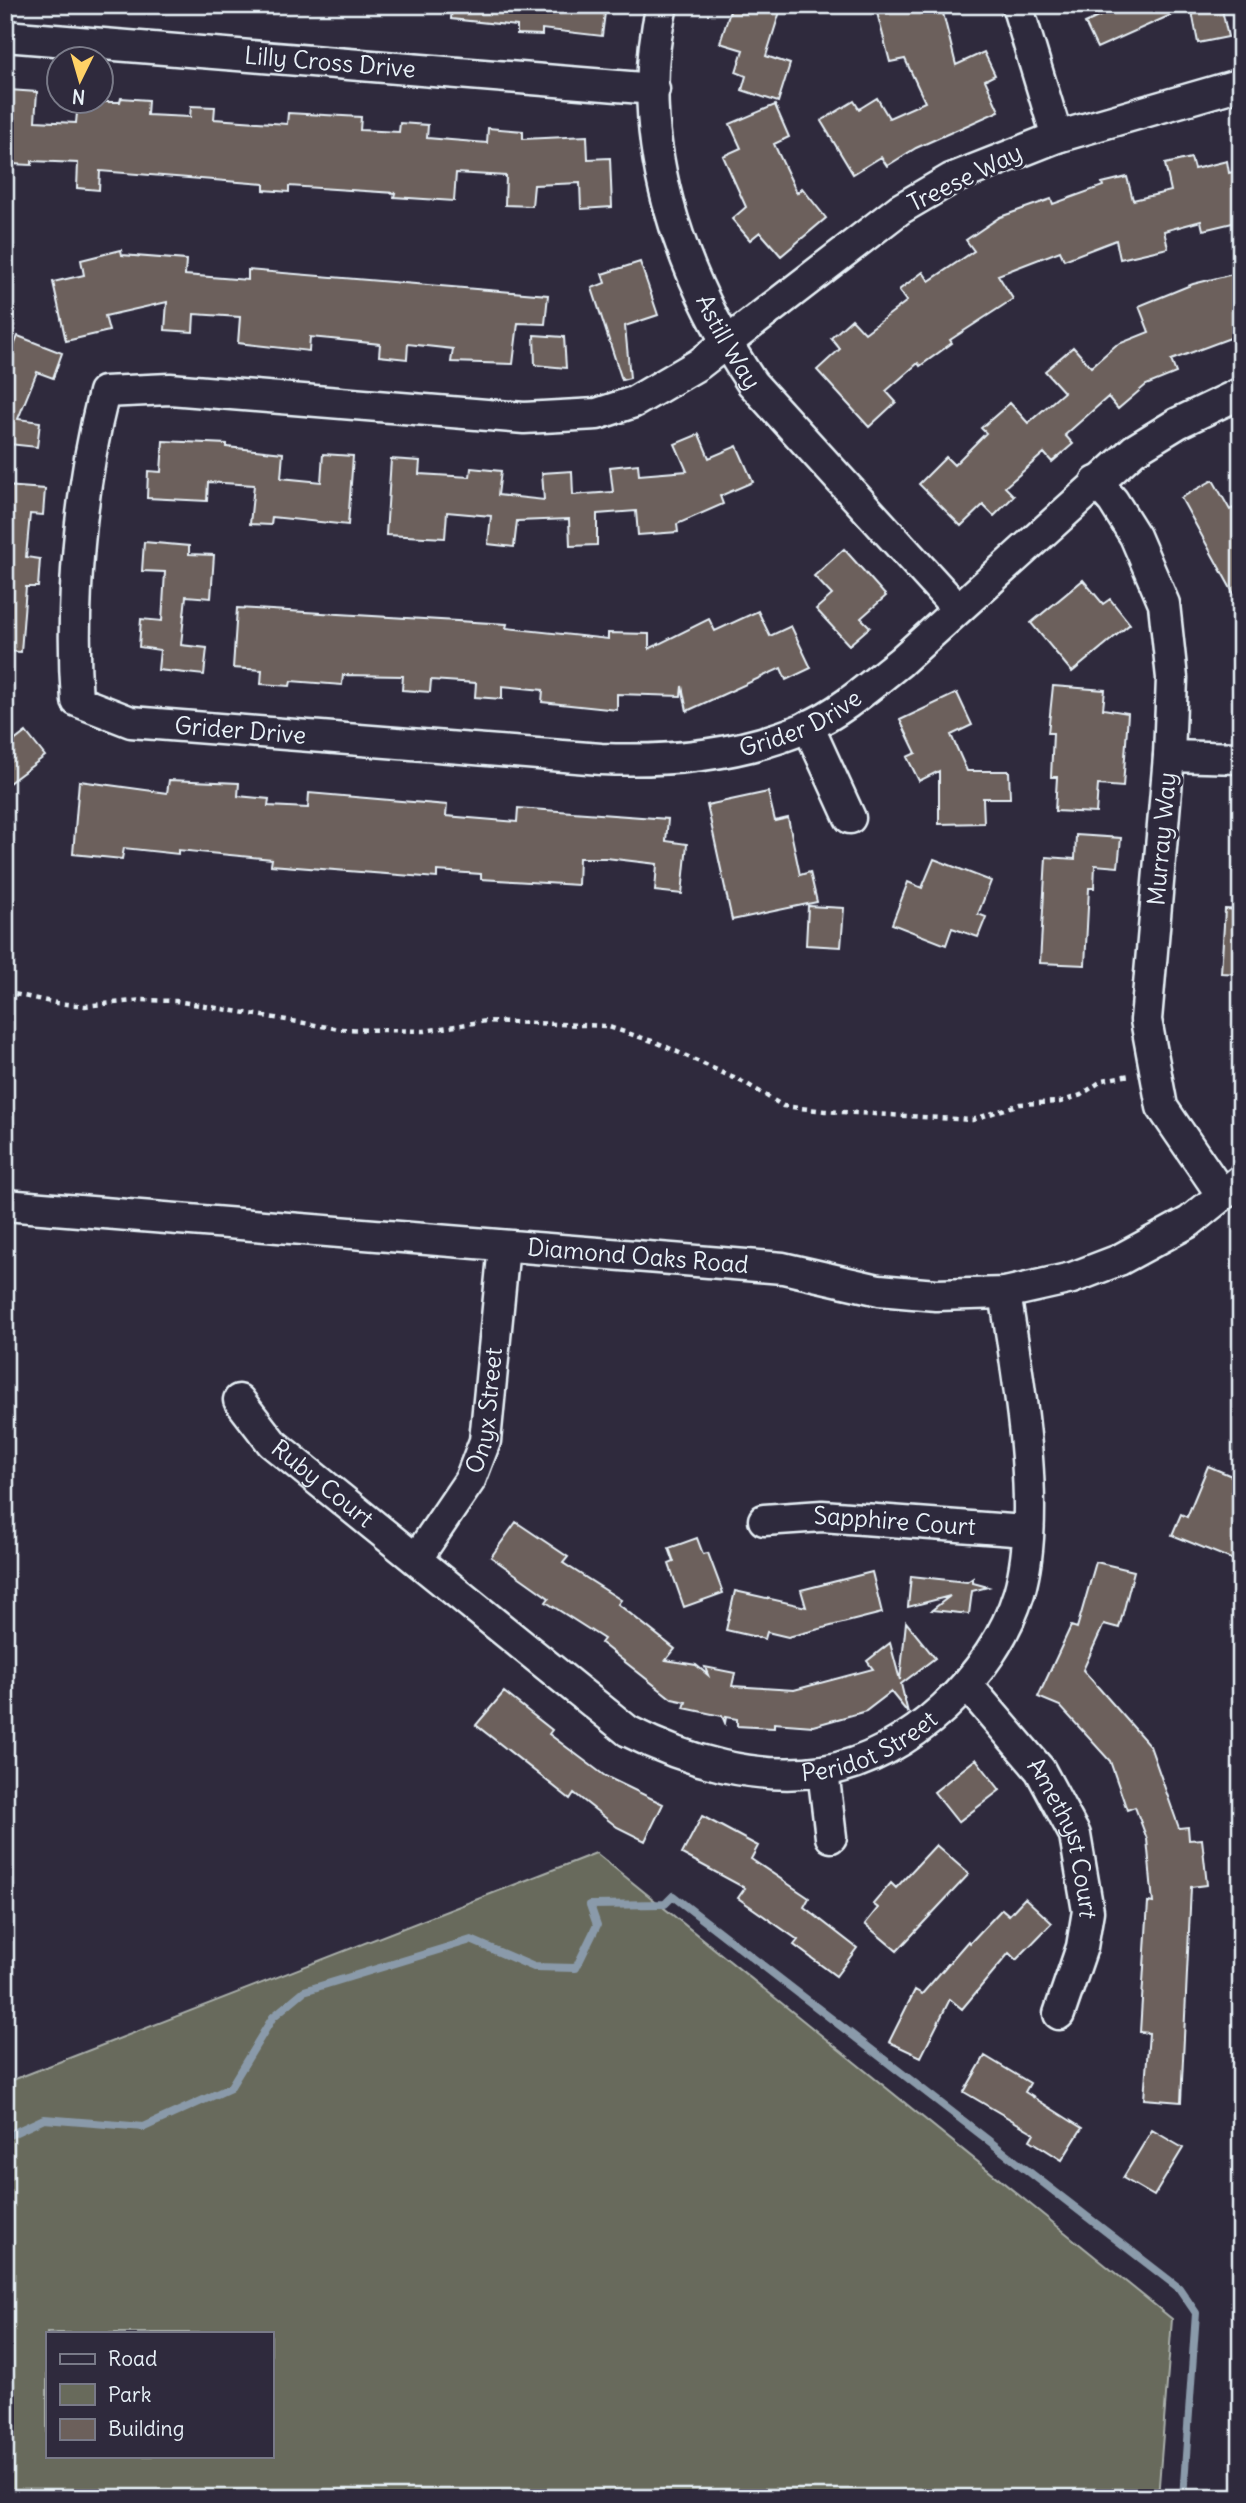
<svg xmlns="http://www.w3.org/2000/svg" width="1246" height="2503" font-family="Delius,sans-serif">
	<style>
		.green { fill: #686a5b; stroke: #a8aeaa; stroke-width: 2; fill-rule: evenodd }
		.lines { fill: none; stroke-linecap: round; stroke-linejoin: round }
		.stream { stroke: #8a9aaa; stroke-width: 8 }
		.building { fill: #6c605b; stroke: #e8f1f8; stroke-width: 2 }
		.minor-casing { stroke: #e8f1f8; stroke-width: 35 }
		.path { stroke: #e8f1f8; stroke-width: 4.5; stroke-dasharray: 5 5; stroke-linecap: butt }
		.minor { stroke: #2f2a3d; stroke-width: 30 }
		.labels { text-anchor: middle; stroke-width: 6; stroke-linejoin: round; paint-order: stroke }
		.street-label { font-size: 24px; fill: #e8f1f8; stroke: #2f2a3d }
	</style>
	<rect width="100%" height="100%" fill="#2f2a3d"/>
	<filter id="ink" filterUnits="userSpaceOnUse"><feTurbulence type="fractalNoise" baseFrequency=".0143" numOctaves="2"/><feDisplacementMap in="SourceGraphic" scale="14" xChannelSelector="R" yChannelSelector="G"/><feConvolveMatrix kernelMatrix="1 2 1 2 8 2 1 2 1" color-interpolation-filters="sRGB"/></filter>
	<g filter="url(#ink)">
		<path class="green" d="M596 1853 1172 2319 1158 2498H5V2083ZM47 2333H271V2456H47Z"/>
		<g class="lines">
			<path class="stream" d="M5 2137 44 2119 144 2127 230 2088 273 2017 304 1991 471 1940 534 1967 576 1968 597 1925 590 1905 665 1904 673 1896 1179 2288 1196 2313 1183 2498"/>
		</g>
		<path class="building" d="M452 5H606L602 36 542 29V35L517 34V26L451 19Z
			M732 5H782L766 56 790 64 778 102 742 90 746 76 736 72 743 50 720 43Z
			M875 5H941L956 65 984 52 995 75 985 80 999 111 916 148 887 166 881 157 853 174 821 121 854 101 859 109 877 98 889 118 925 102 905 59 890 62Z
			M1103 5H1221L1228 37 1198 43 1191 6 1097 48 1085 23 1107 13Z
			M9 90 37 92 35 121 76 123 78 102H120L121 98 148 100 147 115 190 117 191 106 215 107 214 119 287 124 288 113 361 117 360 130 399 132 400 123 428 125 427 138 487 143 488 128 523 131V139L587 136 588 159 610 158 612 207 581 209 580 183 534 185 532 206 505 205 506 176 456 173 454 201 394 197 395 193 289 186V192L264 190V184L100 171 99 190 77 188 78 163 32 161V165L11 164V156H5V115H8Z
			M775 105 789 137 774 144 797 193 802 188 826 218 781 256 760 232 750 240 732 219 746 207 723 156 741 148 730 124Z
			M1191 158 1194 169 1227 161 1229 173 1241 170V221L1203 230 1201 221 1164 231 1168 248 1120 259 1116 240 1064 260 1060 251 998 275 1013 299 950 340 952 343 920 366 918 363 886 391 896 402 869 427 817 370 840 349 831 338 852 319 865 333 907 301 899 290 923 272 929 281 974 251 966 240 1000 217 1051 199 1053 204 1103 186 1102 183 1127 177 1133 200 1171 191 1165 164Z
			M121 250 122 255 186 260 185 275 248 280V270L548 295 545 324 518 323 513 364 451 362 453 349 408 344 407 359 379 356 380 344 331 339 310 337 309 351 238 343 240 317 194 314 193 332 165 330 167 302 105 316 109 331 66 341 53 282 84 275 81 260Z
			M640 262 658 315 625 326 630 378 622 380 592 288 605 283 602 274Z
			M1241 272V334L1171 360 1176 373 1146 385 1118 409 1108 397 1065 435 1073 444 1052 462 1044 453 1005 487 1014 496 994 516 983 505 961 526 919 484 946 457 954 465 986 433 981 428 1010 403 1028 423 1064 392 1045 371 1073 347 1091 367 1116 345 1149 332 1139 306 1193 284Z
			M534 335 564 337 566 368 535 365Z
			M18 336 62 353 53 378 37 372 18 419 40 422 37 447 9 444 6 449 5 350 11 353Z
			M699 434 709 458 737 446 753 482 720 496 723 504 677 524 678 532 638 535 636 511 597 514V545L570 546 569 519 517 521 514 547 488 544 491 516 447 512 445 538 386 535 391 459 420 461 419 474 470 477 471 468 501 471 498 495 544 500 542 473 572 471 573 495 613 492 610 467 638 464 639 475 687 471 675 444Z
			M163 441 227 444V447L283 453 281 478 321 482 323 454 353 456 348 525 272 517 271 525 250 524 254 485 208 482 207 501 147 498 148 471 161 472Z
			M1213 480 1230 510 1241 504V607L1181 498Z
			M5 486 45 489 43 515 30 514 26 557 40 559 38 587H26L21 652 5 651Z
			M144 542 189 546V554L214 555 211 598 186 596 181 645 207 648 204 675 158 670 160 650 139 647 141 619 162 621 165 572 142 571Z
			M844 549 886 596 861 618 870 627 849 645 816 609 832 595 814 576Z
			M1083 580 1103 604 1110 599 1130 624 1072 672 1031 623Z
			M237 608 507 624 506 628 608 639V633L649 634V649L709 619 715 631 758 611 770 636 791 626 811 668 786 680 781 668 687 711 682 686 681 696 617 694V710L542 702 543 690 502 686V699L475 697 476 683 431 680 430 692 402 690 403 676 343 675 342 685 291 681 290 686 261 684 262 670 233 668Z
			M1053 686 1105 690 1103 709 1128 713 1123 787 1098 785 1096 813 1055 811 1057 777H1051L1053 733H1048Z
			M957 693 972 725 951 735 967 771H1009L1010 798H983L984 823 939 824V771L919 781 907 757 916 753 900 720Z
			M26 732 45 756 5 786V748Z
			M169 780 239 783 238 796 269 799 268 806 308 808 309 793 447 805 446 816 517 822 518 808 668 819 666 841 687 844 682 894 655 891 657 864 606 858H579L578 885 481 879V874L437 871V878L271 865 272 859 178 850V854L124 848 122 859 73 854 79 781 167 793Z
			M768 792 775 821 788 818 800 875 810 872 817 902 732 920 707 805Z
			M1076 835 1121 838 1118 867 1095 865 1094 888H1089L1085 965 1040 963 1046 857 1075 859Z
			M934 859 991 881 978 914 986 917 978 937 952 928 946 945 892 924 908 882 922 888Z
			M808 906 844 908 841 947 806 945Z
			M1225 909 1241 910V974L1221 973Z
			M1208 1466 1241 1480V1563L1172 1535 1181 1514 1187 1517Z
			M516 1522 568 1557 563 1563 621 1600 618 1604 675 1649 666 1660 696 1665 708 1675 705 1667 735 1673 732 1686 794 1690 873 1669 867 1661 890 1643 900 1680 906 1622 935 1658 901 1684 908 1713 891 1692 866 1711 813 1726 774 1723V1728L737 1726V1719L726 1717 725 1723 722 1716 684 1708 686 1702 672 1699 601 1643 604 1639 546 1602 549 1598 491 1557Z
			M697 1538 703 1554 708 1553 723 1593 684 1607 669 1564 674 1562 669 1548Z
			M1096 1562 1134 1571 1119 1628 1104 1624 1083 1670 1150 1746 1179 1828 1188 1827 1189 1840 1202 1839 1207 1885 1191 1887 1181 2102 1144 2099 1149 2033 1140 2032 1148 1902 1153 1903 1147 1839 1135 1807 1127 1810 1110 1761 1060 1706 1038 1697 1071 1626 1077 1628Z
			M872 1572 882 1613 788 1637 767 1632 765 1639 726 1630 735 1591 806 1607 801 1590Z
			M911 1576 967 1582 973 1578V1583L988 1587 972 1591 969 1614 932 1610 950 1596 908 1607Z
			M504 1692 552 1730 549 1734 605 1776 663 1804 645 1841 617 1827 574 1793 570 1799 476 1725Z
			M976 1759 1000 1790 958 1822 934 1792Z
			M702 1816 758 1846 751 1859 809 1898 804 1907 857 1948 836 1976 794 1945 798 1940 738 1898 745 1888 682 1854Z
			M936 1845 969 1874 897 1951 865 1924 878 1908 873 1904 891 1883 896 1888Z
			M1025 1898 1052 1923 1016 1960 1009 1953 962 2009 950 1999 921 2057 889 2042 915 1990 922 1994 968 1941 970 1943 1002 1909 1009 1915Z
			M985 2056 1030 2083 1025 2092 1082 2128 1062 2160 1030 2140 1034 2133 964 2092Z
			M1152 2130 1183 2148 1154 2196 1123 2178Z"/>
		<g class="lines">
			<g class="minor-casing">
				<g id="minor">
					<path id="s1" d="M662 5C631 137 679 274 752 383L957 608"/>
					<path d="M1017 5 1057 137"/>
					<path id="s2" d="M5 36 654 89"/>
					<path id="s3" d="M1241 84 1057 137 951 179 900 209 699 364 634 402 597 414 524 418 170 389 104 392C80 486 70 604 77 701L131 722 601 759C671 762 742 755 807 727 841 712 871 685 900 662L1134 450 1178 423 1241 393"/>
					<path d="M1096 482 1113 501 1135 536 1164 604 1172 678 1169 756 1146 1020 1162 1107 1222 1195"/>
					<path d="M808 726 850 818"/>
					<path d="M1169 756 1241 758"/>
					<path id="s4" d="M5 1205 783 1268 879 1290 936 1295 1005 1293 1072 1278 1119 1260 1189 1222 1241 1180"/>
					<path id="s5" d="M239 1400 272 1443 628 1731C686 1761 757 1781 823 1771 909 1757 994 1675 1019 1593 1043 1512 1018 1377 1005 1293"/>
					<path id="s6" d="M764 1520 822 1516 1027 1531"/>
					<path id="s7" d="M417 1558 470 1480 485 1441 504 1246"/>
					<path id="s8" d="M968 1686 1040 1770 1075 1835 1088 1911 1082 1947 1059 2014"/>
					<path d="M823 1771 831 1837"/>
				</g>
			</g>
			<path class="path" d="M5 992 56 1003 85 1006 142 1000 176 1001 339 1029 424 1031 486 1021 606 1026 658 1043 747 1084 783 1106 825 1111 972 1120 1020 1104 1060 1102 1081 1095 1103 1080 1130 1075"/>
			<use href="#minor" class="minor"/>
		</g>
	</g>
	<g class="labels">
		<g class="street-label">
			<text dy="8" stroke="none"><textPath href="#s2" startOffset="326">Lilly Cross Drive</textPath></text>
			<text transform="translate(965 178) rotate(-26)" y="8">Treese Way</text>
			<text dy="8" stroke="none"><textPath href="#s1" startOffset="352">Astill Way</textPath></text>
			<text dy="8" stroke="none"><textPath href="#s3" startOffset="2273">Grider Drive</textPath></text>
			<text dy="8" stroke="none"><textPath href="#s3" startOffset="1706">Grider Drive</textPath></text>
			<text transform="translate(1162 839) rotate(-85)" y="8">Murray Way</text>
			<text dy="8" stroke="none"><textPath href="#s4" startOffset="635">Diamond Oaks Road</textPath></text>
			<text dy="8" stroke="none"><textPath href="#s7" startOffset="166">Onyx Street</textPath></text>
			<text dy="8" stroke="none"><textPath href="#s5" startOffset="119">Ruby Court</textPath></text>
			<text dy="8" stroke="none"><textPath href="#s6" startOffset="131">Sapphire Court</textPath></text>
			<text dy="8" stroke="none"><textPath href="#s5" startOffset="766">Peridot Street</textPath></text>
			<text dy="8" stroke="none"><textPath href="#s8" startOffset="184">Amethyst Court</textPath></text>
		</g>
	</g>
	<rect width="1246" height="2503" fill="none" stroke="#2f2a3d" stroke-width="28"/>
	<rect x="14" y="14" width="1218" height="2475" fill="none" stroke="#e8f1f8" stroke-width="2.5" filter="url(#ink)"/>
	<rect x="46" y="2332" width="228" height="126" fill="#2f2a3d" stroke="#797a88" stroke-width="2"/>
	<rect x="60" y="2354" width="35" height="10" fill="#2f2a3d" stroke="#797a88" stroke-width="2"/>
	<text x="108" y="2366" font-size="21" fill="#e8f1f8">Road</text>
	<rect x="60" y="2384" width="35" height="21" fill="#686a5b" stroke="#797a88" stroke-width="2"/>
	<text x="108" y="2402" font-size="21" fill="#e8f1f8">Park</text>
	<rect x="60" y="2419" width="35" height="21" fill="#6c605b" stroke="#797a88" stroke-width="2"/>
	<text x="108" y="2436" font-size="21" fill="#e8f1f8">Building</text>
	<g transform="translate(80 80) rotate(185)"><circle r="33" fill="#2f2a3d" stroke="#797a88" stroke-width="2"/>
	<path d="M0-5L12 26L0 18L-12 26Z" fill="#ffd166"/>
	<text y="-10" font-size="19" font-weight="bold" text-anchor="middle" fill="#e8f1f8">N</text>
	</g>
</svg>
